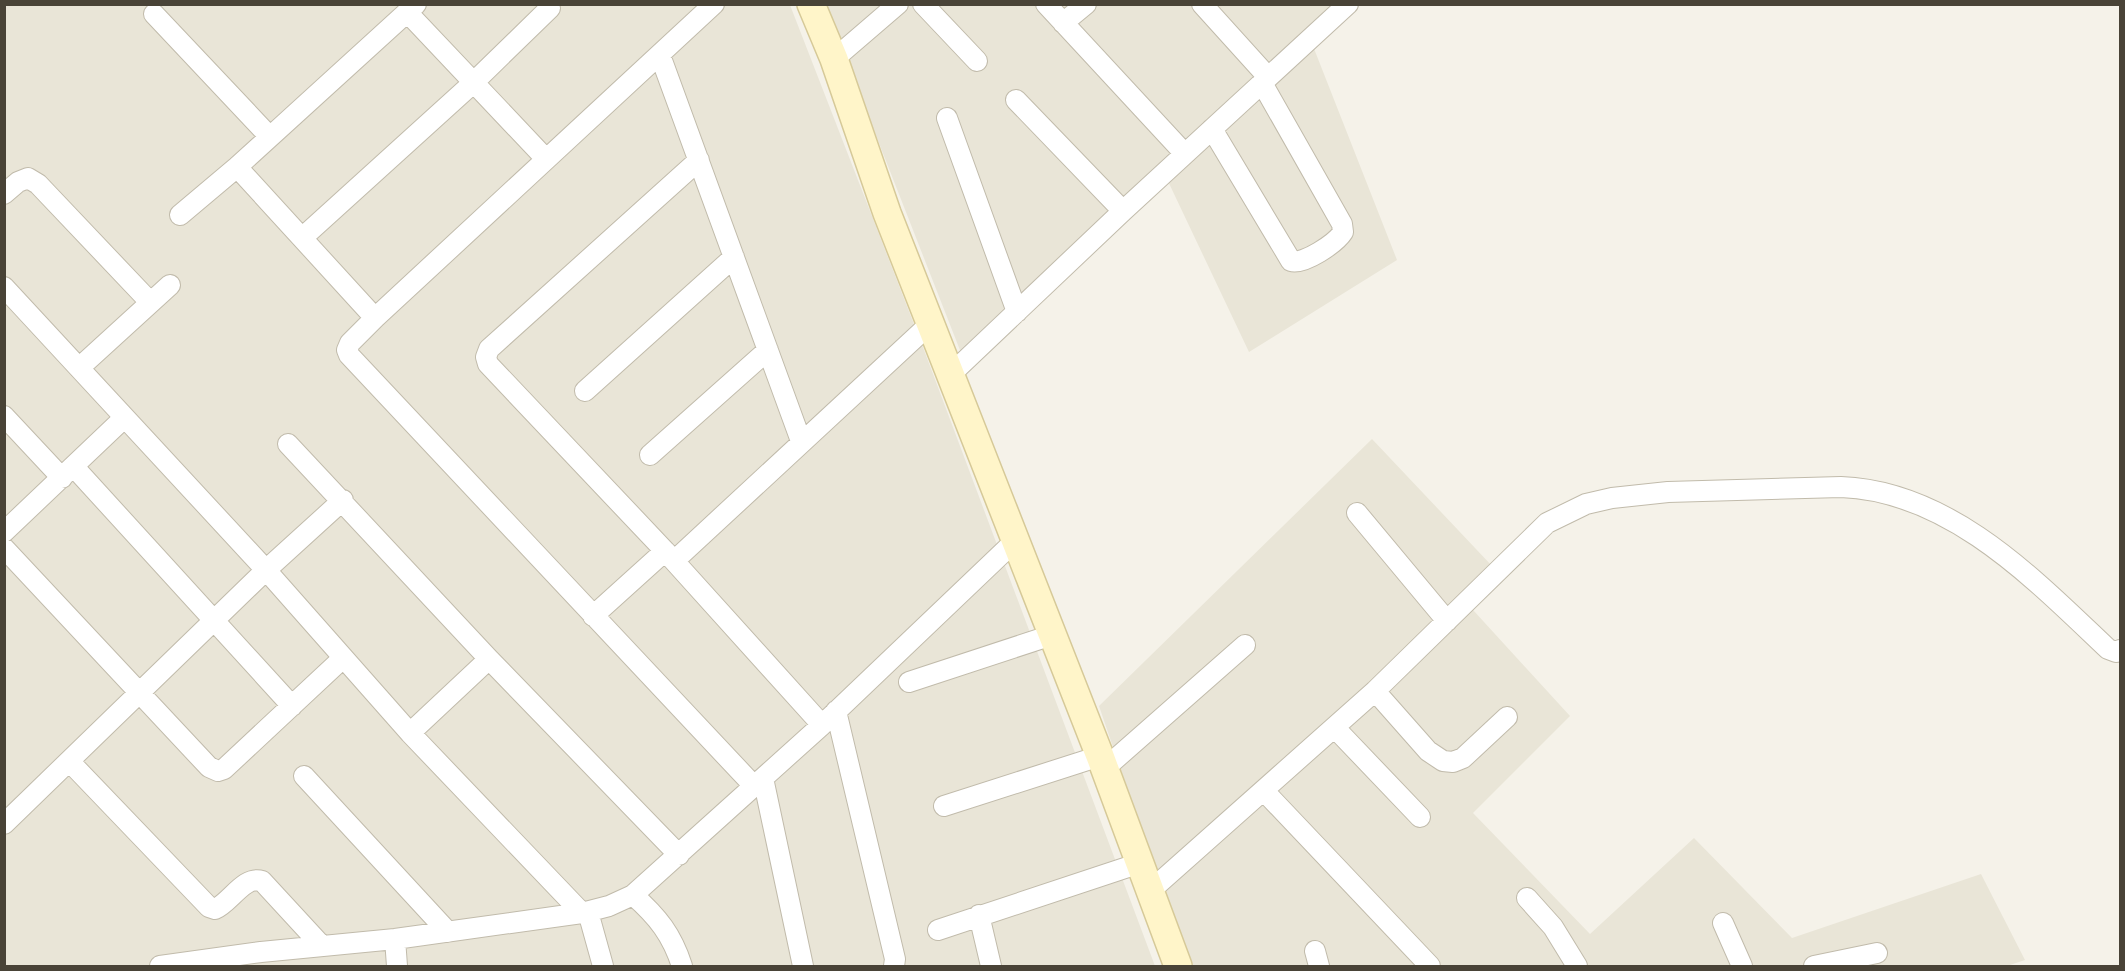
<svg xmlns="http://www.w3.org/2000/svg" width="2125" height="971" font-family="Commissioner,sans-serif">
	<style>
		.residential { fill: #e9e5d7 }
		.lines { fill: none; stroke-linecap: round; stroke-linejoin: round }
		.street-casing { stroke: #c1bbab; stroke-width: 22 }
		.secondary-casing { stroke: #d6c998; stroke-width: 30 }
		.street { stroke: #fff; stroke-width: 20 }
		.secondary { stroke: #fff5c9; stroke-width: 27 }
	</style>
	<rect width="100%" height="100%" fill="#f5f2e9"/>
	<path class="residential" d="M5 5H790L924 350 1155 966H5Z
		M825 5H1349L1311 41 1397 260 1249 352 1166 177 965 363Z
		M1372 439 1493 567 1463 599 1570 716 1473 813 1590 934 1694 838 1792 938 1981 874 2025 960 2007 966H1188L1099 706Z"/>
	<g class="lines">
		<g class="street-casing">
			<path id="street" d="M714 4 375 318 350 343 347 350 349 355 754 786
				M923 4 977 61
				M1046 4 1185 154
				M1202 4 1268 77
				M407 12 546 159
				M154 14 270 137
				M1063 23 1086 4
				M660 55 801 441
				M834 59 898 4
				M1016 100 1123 211
				M947 118 1017 312
				M1212 129 1291 261C1304 265 1336 243 1343 232L1342 224 1262 83
				M237 167 375 318
				M4 194 18 182 28 178 38 184 150 302
				M180 215 237 167 416 4
				M302 238 473 83 550 8
				M4 287 266 570 410 733 582 913
				M79 368 170 285
				M950 375 1123 211 1348 4
				M585 391 734 257
				M4 416 62 478
				M288 444 489 659 679 855
				M650 455 768 350
				M74 467 292 706
				M1357 513 1447 621
				M4 532 124 418
				M4 548 209 767 218 771 224 769 343 658
				M665 551 488 364 486 357 489 349 699 160
				M593 616 665 551 674 561
				M909 682 1052 635
				M1375 691 1428 751 1443 761 1453 762 1463 758 1507 717
				M836 711 895 959 894 966
				M822 725 674 561 931 323
				M1335 728 1420 817
				M410 733 489 659
				M69 761 209 907 215 909C230 903 244 875 262 881L321 945
				M1104 769 1245 645
				M304 776 448 932
				M763 778 803 966
				M1264 791 1430 966
				M944 806 1100 756
				M4 824 266 570 343 500
				M1150 891 1375 691 1547 523 1586 504 1612 498 1668 492 1841 487C1950 491 2034 579 2108 649L2116 652 2120 650
				M633 895C658 917 672 935 682 966
				M1527 898 1553 927 1577 966
				M588 912 603 966
				M979 915 991 966
				M1723 923 1742 966
				M938 930 1140 863
				M395 939 397 966
				M1315 951 1319 966
				M160 966 261 952 395 939 582 913 609 906 633 895 822 725 1015 541
				M1814 966 1877 953"/>
		</g>
		<g class="secondary-casing">
			<path id="secondary" d="M811 4 834 59 887 213 1100 756 1178 966"/>
		</g>
		<use href="#street" class="street"/>
		<use href="#secondary" class="secondary"/>
	</g>
	<rect width="2125" height="971" fill="none" stroke="#494337" stroke-width="12"/>
</svg>
